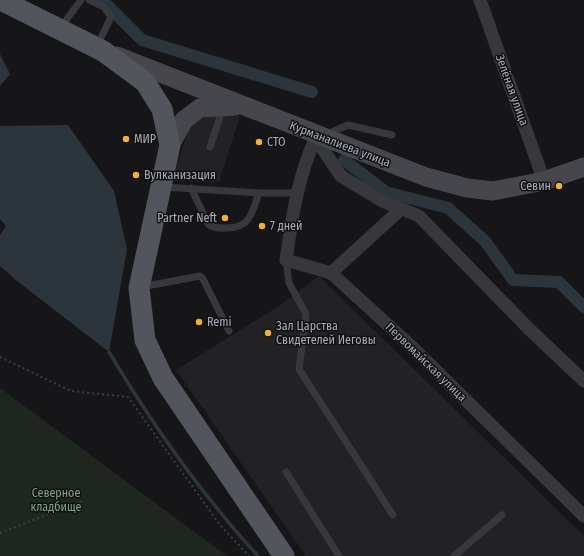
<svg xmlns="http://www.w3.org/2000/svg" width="584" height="556" font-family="'Fira Sans Condensed',sans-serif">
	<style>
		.built { fill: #222225 }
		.green { fill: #1e261f }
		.water { fill: #2c353c }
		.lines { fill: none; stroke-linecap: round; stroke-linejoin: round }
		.stream { stroke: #2c353c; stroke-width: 3.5 }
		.canal { stroke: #2c353c; stroke-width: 12 }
		.path { stroke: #3d3f44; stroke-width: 2; stroke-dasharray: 2 3; stroke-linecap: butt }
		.lane { stroke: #37383d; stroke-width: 7 }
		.street { stroke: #37383d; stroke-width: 13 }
		.secondary { stroke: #45474d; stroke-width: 19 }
		.primary { stroke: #53555c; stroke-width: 21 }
		.poi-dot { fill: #f2b134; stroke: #111113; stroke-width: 1.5 }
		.labels { text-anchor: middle; stroke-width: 3; stroke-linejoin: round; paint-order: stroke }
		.street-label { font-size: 12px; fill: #a8adb8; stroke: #111113 }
		.poi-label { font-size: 12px; fill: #a8adb8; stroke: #111113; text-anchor: start }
		.park-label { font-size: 12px; fill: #7fa381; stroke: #111113 }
	</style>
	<rect width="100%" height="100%" fill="#161618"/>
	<path class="built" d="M204 112 240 116 219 182 172 181 190 124Z
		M319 276 584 536V556H306L176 370 279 306Z"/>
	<path class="green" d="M0 388 227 556H0Z"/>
	<path class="water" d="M0 54 10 74 0 86Z
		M68 125 114 191 127 249 109 352 17 281 0 266V235L6 226 0 219V126Z"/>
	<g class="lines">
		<path class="stream" d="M109 352C152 424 201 494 258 556"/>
		<path class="canal" d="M102 0 142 40 312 92
			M344 160 386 192 448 208 485 241 513 280 559 282 584 307"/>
		<path class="path" d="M0 357 71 391 128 397 220 525 249 556
			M0 533 82 501"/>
		<path class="lane" d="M89 0 104 7 111 17 97 46
			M61 27 81 0
			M325 135 348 125 392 135
			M210 147 223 108
			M163 187 259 193H297
			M191 188 209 225C215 229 221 228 228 228 251 227 252 212 259 193
			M286 260 289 283 306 314 299 369 393 515
			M141 287 200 276 203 279 229 331
			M286 472 339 556
			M454 556 502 515"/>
		<path class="street" d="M480 0 544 181
			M317 135C298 175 292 217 286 260L331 273 411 346 584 516
			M317 135 322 148 341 176 382 201 419 216 529 329 584 381
			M331 273 401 209"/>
		<path class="secondary" d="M117 56 426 177 467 188 493 191 544 181 584 167
			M170 145 184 120 200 108 235 106"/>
		<path class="primary" d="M1 0 103 51 145 82 162 109 170 145 139 288 145 340 163 378 284 556"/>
	</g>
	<g class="poi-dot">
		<circle cx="126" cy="139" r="4"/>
		<circle cx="259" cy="142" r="4"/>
		<circle cx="136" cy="175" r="4"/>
		<circle cx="559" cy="186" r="4"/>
		<circle cx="225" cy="218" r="4"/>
		<circle cx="262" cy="226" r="4"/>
		<circle cx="199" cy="322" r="4"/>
		<circle cx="268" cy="333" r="4"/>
	</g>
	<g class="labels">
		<g class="street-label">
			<text transform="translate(512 90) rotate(70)" y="4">Зелёная улица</text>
			<text transform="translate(340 144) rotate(21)" y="4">Курманалиева улица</text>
			<text transform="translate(426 362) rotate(44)" y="4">Первомайская улица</text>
		</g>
		<g class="poi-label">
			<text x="134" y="143">МИР</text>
			<text x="267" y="146">СТО</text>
			<text x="144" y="179">Вулканизация</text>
			<text x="551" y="190" text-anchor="end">Севин</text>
			<text x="217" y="222" text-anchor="end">Partner Neft</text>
			<text x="270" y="230">7 дней</text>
			<text x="207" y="326">Remi</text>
			<text x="276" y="330">Зал Царства<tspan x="276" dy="14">Свидетелей Иеговы</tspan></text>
		</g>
		<g class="park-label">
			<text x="56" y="497">Северное<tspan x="56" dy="14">кладбище</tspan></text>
		</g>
	</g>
</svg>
